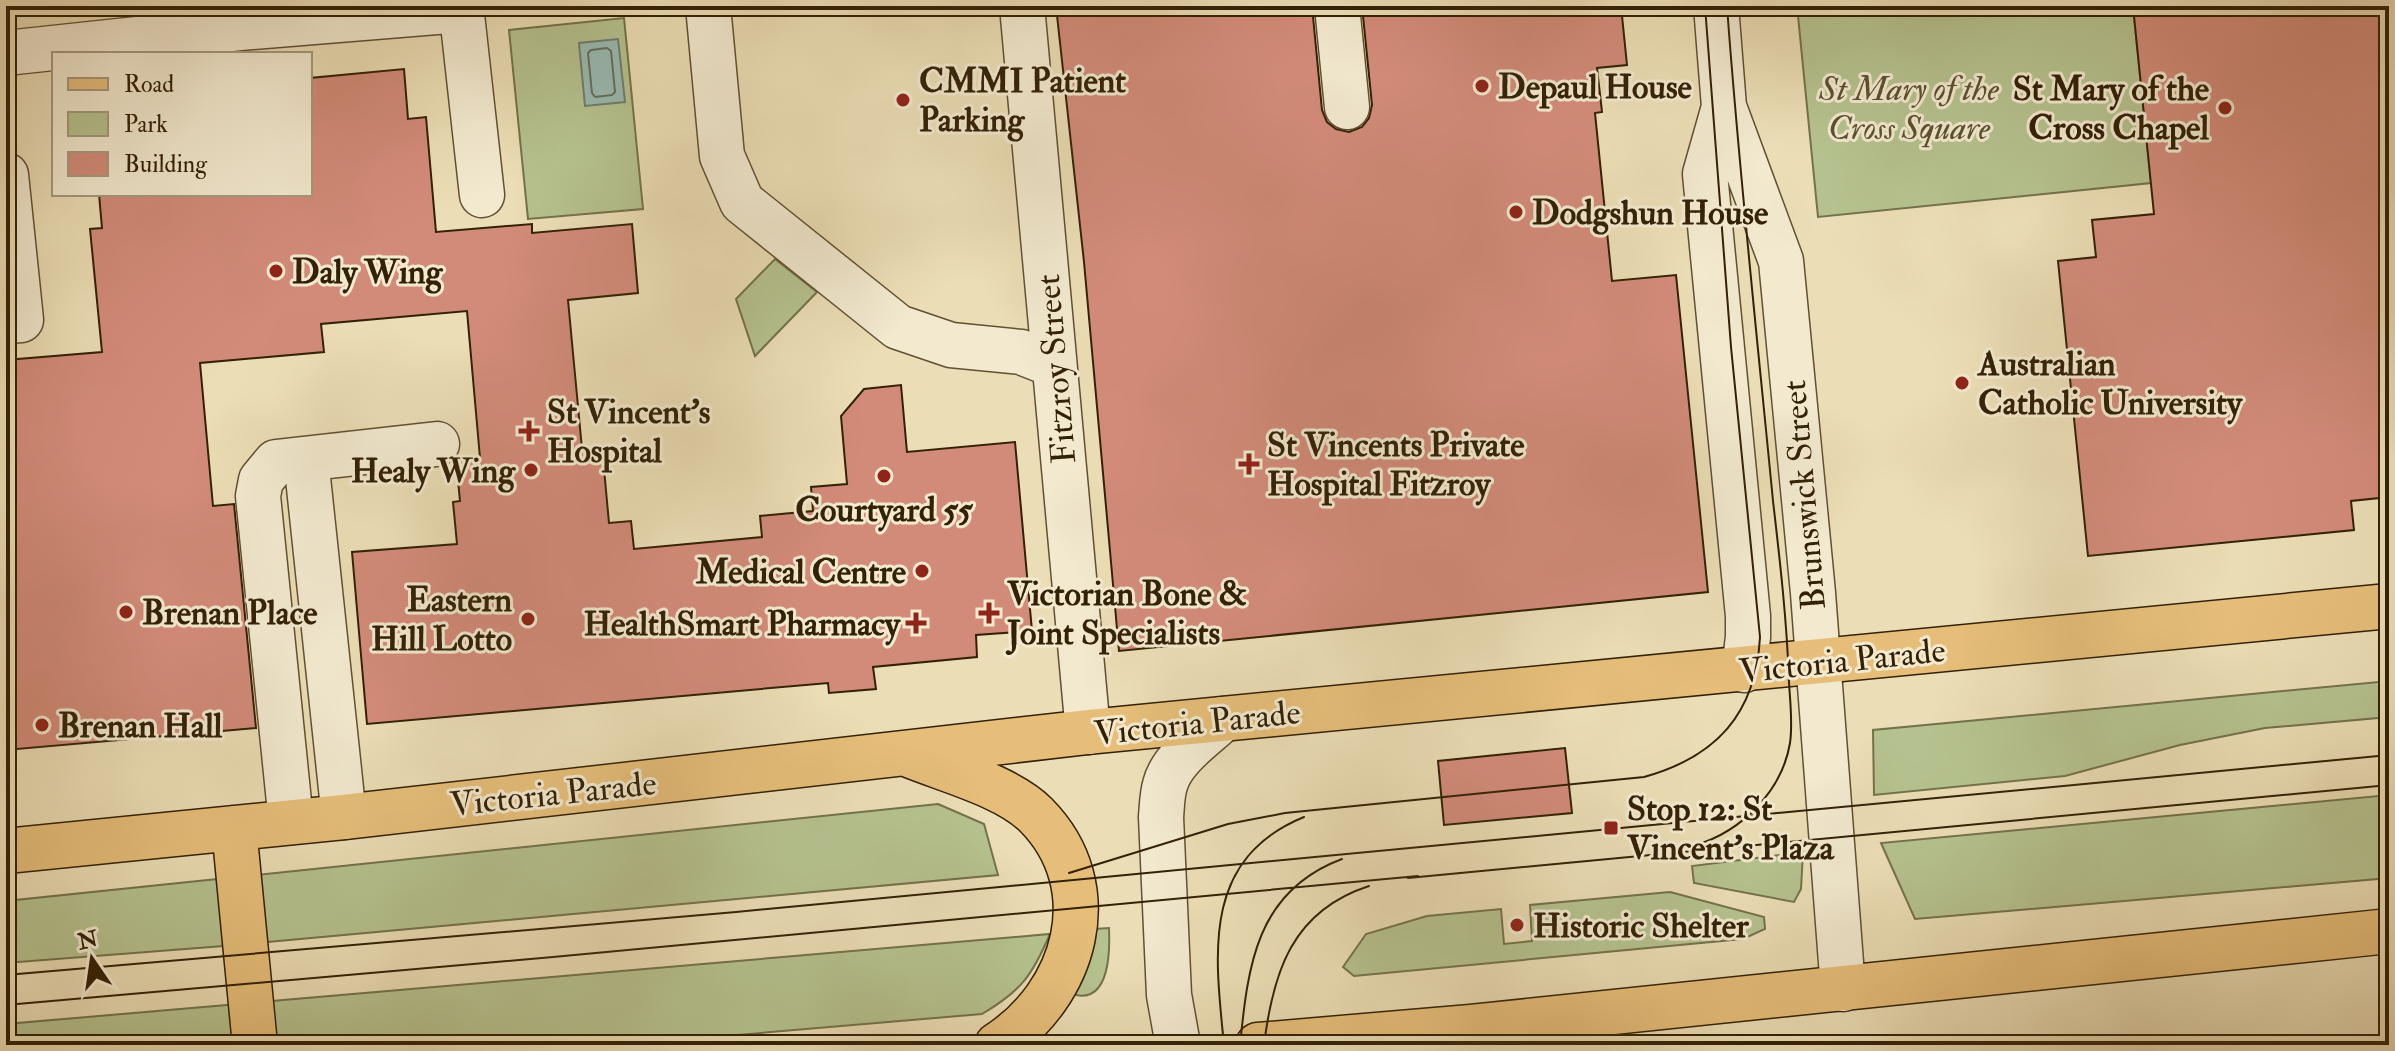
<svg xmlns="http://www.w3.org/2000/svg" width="2395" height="1051" font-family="'IM FELL Double Pica',serif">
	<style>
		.green { fill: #b5c28f; stroke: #74724b; stroke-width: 2 }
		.water { fill: #99bbb3; stroke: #707d6e; stroke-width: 2 }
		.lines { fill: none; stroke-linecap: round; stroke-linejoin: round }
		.shore { stroke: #666e5d; stroke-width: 2 }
		.building { fill: #d28b79; stroke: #332107; stroke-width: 2 }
		.minor-casing { stroke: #615032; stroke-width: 47 }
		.major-casing { stroke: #332107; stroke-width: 47 }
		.minor { stroke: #f2e9cf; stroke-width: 44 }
		.major { stroke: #e6be7a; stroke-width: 44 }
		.tram { stroke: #332107; stroke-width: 2 }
		.poi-dot { fill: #8f2418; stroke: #f2e9cf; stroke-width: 3 }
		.labels { text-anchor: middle; stroke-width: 6; stroke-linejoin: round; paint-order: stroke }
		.poi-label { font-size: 34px; font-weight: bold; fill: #332107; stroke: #f2e9cf; text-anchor: start }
		.park-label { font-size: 34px; font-style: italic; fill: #5a5130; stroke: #f2e9cf }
		.street-label { font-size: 34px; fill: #332107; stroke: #f2e9cf }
	</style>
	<rect width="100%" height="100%" fill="#ebddb5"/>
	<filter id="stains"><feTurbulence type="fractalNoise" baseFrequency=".0025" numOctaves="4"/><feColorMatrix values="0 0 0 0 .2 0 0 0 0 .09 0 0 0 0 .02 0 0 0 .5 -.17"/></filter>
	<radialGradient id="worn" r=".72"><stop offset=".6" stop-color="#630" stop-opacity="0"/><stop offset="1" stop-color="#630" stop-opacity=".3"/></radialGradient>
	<path class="green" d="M1797 6H2143L2144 15 2134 17 2151 183 1818 217Z
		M624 18 643 209 528 219 509 30Z
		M775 259 817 292 755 356 736 299Z
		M2389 681V717L2265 728 2180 745 2065 776 1874 795 1873 730Z
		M2389 795V878L1915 919 1881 843Z
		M938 804 984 824 998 875 224 946 6 963V901Z
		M1803 852 1801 889 1794 902 1694 883 1692 866Z
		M1670 892 1764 917 1765 929 1743 939 1354 976 1343 967 1366 934 1427 916 1501 909 1504 944 1532 941 1530 905Z
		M1109 928C1110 950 1110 1002 1076 995L1071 988 1094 929Z
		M1050 934C1032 976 1021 991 982 1014L620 1045H6V1024Z"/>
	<path class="water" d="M618 39 625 102 585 106 579 43Z"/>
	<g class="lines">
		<path class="shore" d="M607 48 611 51 615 92 612 95 595 97 592 93 588 53 591 50Z"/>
	</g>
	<path class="building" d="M1056 6H1312L1322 110 1327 122 1336 129 1349 132 1362 127 1369 118 1372 105 1362 6H1621L1627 65 1597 68 1602 112 1595 113 1612 281 1676 275 1708 592 1119 651 1084 262Z
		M2143 6H2389V497L2351 501 2354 530 2088 556 2058 261 2096 257 2092 220 2154 214 2134 16 2144 15Z
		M404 69 408 119 426 117 436 232 532 224V233L632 224 638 293 568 300 582 449 602 447 609 523 631 521 634 549 762 537 760 516 813 511 811 487 847 484 841 416 864 389 901 385 907 452 1015 442 1032 631 976 635 977 657 873 667 876 689 829 693 828 683 367 724 352 552 457 544 453 502 460 501 456 460 480 458 467 311 321 324 324 352 200 363 213 506 234 504 256 728 6 750V360L102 352 90 229 102 228 99 194H310V78Z
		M1565 748 1572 813 1444 825 1438 761Z"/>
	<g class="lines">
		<g class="minor-casing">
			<path id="minor" d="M461 6 482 195
				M708 6 722 156 742 202 898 327 951 345 1021 352 1054 365
				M1022 6 1088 732
				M1337 6 1347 107
				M1716 6 1724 107 1781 261 1813 593 1843 989
				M6 53 240 28 461 10
				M1724 107 1705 174 1748 616V637L1744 670
				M6 175 21 320 6 321
				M306 459 344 817
				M291 822 258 496 261 480 276 462 437 444
				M1178 1045 1169 995 1161 817C1162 806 1162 795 1165 785 1172 758 1203 738 1223 719"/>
		</g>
		<g class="major-casing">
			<path id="major" d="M909 755C948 771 1007 786 1036 815 1107 887 1076 994 997 1045
				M234 828 255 1045
				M6 851 344 817 1088 732 2389 606
				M1258 1045 1471 1027 2389 931"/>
		</g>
		<use href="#minor" class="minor"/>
		<use href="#major" class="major"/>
		<path class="tram" d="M1696 845C1742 831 1782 791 1790 743 1793 723 1790 702 1789 682 1787 622 1780 561 1773 501 1757 336 1739 171 1727 6
			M1069 873 1228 824 1285 813 1644 777C1716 757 1756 714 1760 637L1731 347 1705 6
			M1408 878 2389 785
			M6 975 736 912 2389 755
			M6 1005 553 957 1418 876
			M1224 1045C1215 954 1201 859 1304 817
			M1240 1045C1248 966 1256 891 1342 859
			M1264 1045C1273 972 1292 911 1369 886"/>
	</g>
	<g class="poi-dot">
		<circle cx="1482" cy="86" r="8"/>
		<circle cx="903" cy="100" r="8"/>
		<circle cx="2225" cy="108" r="8"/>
		<circle cx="1516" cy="212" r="8"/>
		<circle cx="276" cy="271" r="8"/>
		<circle cx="1962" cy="383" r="8"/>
		<path d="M525 419h8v8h8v8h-8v8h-8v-8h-8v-8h8z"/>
		<path d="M1245 452h8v8h8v8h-8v8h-8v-8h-8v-8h8z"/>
		<circle cx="531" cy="470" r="8"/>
		<circle cx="884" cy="476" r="8"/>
		<circle cx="922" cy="571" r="8"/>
		<circle cx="126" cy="612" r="8"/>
		<path d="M985 601h8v8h8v8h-8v8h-8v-8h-8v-8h8z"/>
		<circle cx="528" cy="619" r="8"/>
		<path d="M912 611h8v8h8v8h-8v8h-8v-8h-8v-8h8z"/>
		<circle cx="42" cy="725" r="8"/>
		<rect x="1603" y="820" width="16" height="16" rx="4"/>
		<circle cx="1517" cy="925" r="8"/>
	</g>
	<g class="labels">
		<g class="poi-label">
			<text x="919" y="92">CMMI Patient<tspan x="919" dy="39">Parking</tspan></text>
			<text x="1498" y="98">Depaul House</text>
			<text x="2209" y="100" text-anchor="end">St Mary of the<tspan x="2209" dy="39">Cross Chapel</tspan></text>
			<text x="1532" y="224">Dodgshun House</text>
			<text x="292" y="283">Daly Wing</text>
			<text x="1978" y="375">Australian<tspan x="1978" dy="39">Catholic University</tspan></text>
			<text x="547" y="423">St Vincent's<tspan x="547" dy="39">Hospital</tspan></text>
			<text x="1267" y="456">St Vincents Private<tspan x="1267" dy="39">Hospital Fitzroy</tspan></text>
			<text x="515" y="482" text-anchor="end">Healy Wing</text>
			<text x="884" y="521" text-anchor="middle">Courtyard 55</text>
			<text x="906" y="583" text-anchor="end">Medical Centre</text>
			<text x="1007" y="605">Victorian Bone &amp;<tspan x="1007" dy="39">Joint Specialists</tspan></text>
			<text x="512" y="611" text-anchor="end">Eastern<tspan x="512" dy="39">Hill Lotto</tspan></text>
			<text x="142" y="624">Brenan Place</text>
			<text x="900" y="635" text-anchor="end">HealthSmart Pharmacy</text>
			<text x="58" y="737">Brenan Hall</text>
			<text x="1627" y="820">Stop 12: St<tspan x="1627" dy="39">Vincent's Plaza</tspan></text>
			<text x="1533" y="937">Historic Shelter</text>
		</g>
		<g class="park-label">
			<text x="1909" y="100">St Mary of the<tspan x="1909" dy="39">Cross Square</tspan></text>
		</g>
		<g class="street-label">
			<text transform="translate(1055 369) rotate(-95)" y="12">Fitzroy Street</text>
			<text transform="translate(1803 495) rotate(-95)" y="12">Brunswick Street</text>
			<text transform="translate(1842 660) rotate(-6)" y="12">Victoria Parade</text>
			<text transform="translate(1197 722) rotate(-6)" y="12">Victoria Parade</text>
			<text transform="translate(553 793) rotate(-6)" y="12">Victoria Parade</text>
		</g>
	</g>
	<rect width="2395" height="1051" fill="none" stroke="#ebddb5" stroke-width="32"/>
	<rect x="8" y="8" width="2379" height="1035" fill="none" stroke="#332107" stroke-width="4"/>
	<rect x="16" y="16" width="2363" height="1019" fill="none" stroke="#332107" stroke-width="2"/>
	<rect x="52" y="52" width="260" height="144" fill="#f2e9cf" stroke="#a6997f" stroke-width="2"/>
	<rect x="68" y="78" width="40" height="12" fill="#e6be7a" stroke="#a6997f" stroke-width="2"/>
	<text x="124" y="92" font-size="24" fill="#332107">Road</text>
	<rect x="68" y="112" width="40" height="24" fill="#b5c28f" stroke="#a6997f" stroke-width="2"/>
	<text x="124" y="132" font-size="24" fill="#332107">Park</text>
	<rect x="68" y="152" width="40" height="24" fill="#d28b79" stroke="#a6997f" stroke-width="2"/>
	<text x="124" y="172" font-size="24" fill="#332107">Building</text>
	<g transform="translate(92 959) rotate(347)" stroke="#f2e9cf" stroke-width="6" paint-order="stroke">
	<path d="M0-6L14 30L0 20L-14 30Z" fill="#332107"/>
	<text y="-12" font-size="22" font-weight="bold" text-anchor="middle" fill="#332107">N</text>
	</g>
	<rect width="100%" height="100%" filter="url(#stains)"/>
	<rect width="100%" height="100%" fill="url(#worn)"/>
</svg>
